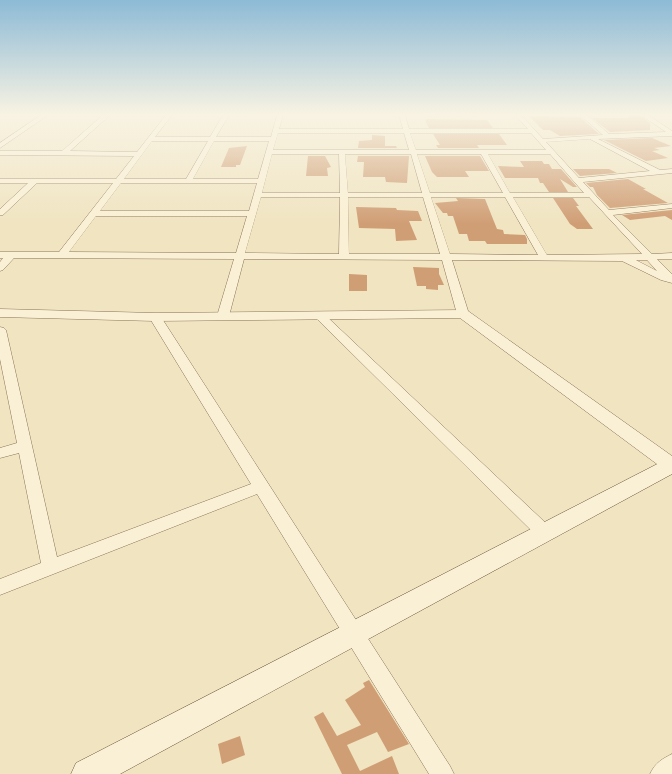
<svg xmlns="http://www.w3.org/2000/svg" width="672" height="774" font-family="'Crimson Pro',serif">
	<style>
		.building { fill: #d09e75 }
		.lines { fill: none; stroke-linecap: round; stroke-linejoin: round }
		.minor-casing { stroke: #8b7458; stroke-width: 1 }
		.tertiary-casing { stroke: #8b7458; stroke-width: 1 }
		.secondary-casing { stroke: #6c553b; stroke-width: 1 }
		.minor { fill: #faf0d5; fill-rule: evenodd }
		.tertiary { fill: #faf0d5; fill-rule: evenodd }
		.secondary { fill: #faf0d5; fill-rule: evenodd }
	</style>
	<rect width="100%" height="100%" fill="#f0e4c1"/>
	<path class="building" d="M629 115H640L650 123V130L610 132 592 118H628Z
		M529 116 580 117 599 134 560 136 550 130H543Z
		M427 119 487 120 493 128H429L425 120Z
		M433 134H499L507 145H477L479 148H438L436 145H440Z
		M372 135 385 136V146H396L397 148H358L359 141 372 140Z
		M652 138 671 146 654 148 660 150 652 151 668 158 646 161 604 140Z
		M247 146 240 165H236V167H221L229 148Z
		M308 156H325L331 167 327 168 328 176H306Z
		M358 156H409L407 183 386 182 385 177H363L364 162H357Z
		M425 156H480L489 171H465L469 177H437L432 172Z
		M520 161H542L544 164H549L552 169H561L577 187H573L560 179 568 192H549L543 183H540L538 178H505L498 166 524 167Z
		M573 169H609L617 173 580 176Z
		M628 179 646 189H643L668 203 610 208 597 195 593 187H590L586 183Z
		M456 198 485 199 497 229 503 230 504 234 525 235 527 239V244H487L485 241H469L467 234H459L453 216H448L447 213H443L435 203 458 201Z
		M553 198H573L579 206H576L593 229H577L570 224Z
		M356 207 396 208 397 210 418 211 422 221H409L417 240 396 241 395 229 359 228Z
		M672 210V220L665 216 630 220 622 215Z
		M413 267 439 268V274L444 285H438V290L426 289V286H417Z
		M349 274 367 275V291H349Z
		M369 680 409 744 388 752 377 732 347 745 360 771 392 756 399 774H342L314 717 323 712 337 736 361 725 345 700 365 687 363 683Z
		M240 736 245 755 222 764 218 744Z"/>
	<g class="lines">
		<g class="minor-casing">
			<path id="minor" d="M41 115H48L0 148V143Z
				M103 115H110L70 151 137 152 166 115H172L155 137H210L223 115H229L216 137H271L277 115H283L279 129H403L399 115H405L409 129H528L515 115H521L543 139 603 135 580 115H587L609 134 666 132 641 115H648L672 131V136L598 139 660 170 672 169V173L583 182 609 210 672 204V208L613 215 652 254 672 253V259H657L672 274V283L661 280 622 261 452 260 469 314 463 317 457 314 442 260 244 259 229 316 223 319 217 316 234 259 14 258 3 270 0 271V262L3 258H0V252H59L113 183H37L3 215H0V209L28 183H0V179H116L134 156 0 155V151H62ZM278 133H404L409 150H273ZM410 133H531L546 150H416ZM590 139 650 171 579 178 546 142ZM152 141H208L186 179H124ZM214 141H269L258 179H193ZM272 154H339L340 193H262ZM345 154H411L422 193H348ZM417 154H481L503 193H430ZM488 154H550L584 193H510ZM121 183H257L249 211H100ZM261 197H340L339 254 245 253ZM348 197H423L440 254H349ZM431 197H505L538 255 450 254ZM513 197H589L642 254 547 255ZM96 216H247L236 253 69 252ZM636 260H647L657 271Z
				M319 312 323 313 550 527 552 532 550 537 544 539 538 537 315 317 313 315Z
				M155 314 161 317 450 766 454 774H429L257 494 0 595V579L41 563 19 453 0 458V448L17 443 0 359V327L4 328 6 330 57 557 251 484 149 317Z
				M672 754V774H650C655 763 662 759 672 754Z"/>
		</g>
		<g class="tertiary-casing">
			<path id="tertiary" d="M0 309 155 313 463 310 468 311 672 456V472L665 470 460 318 155 321 0 317Z"/>
		</g>
		<g class="secondary-casing">
			<path id="secondary" d="M672 458V474L120 774H71L76 763 665 460Z"/>
		</g>
		<use href="#minor" class="minor"/>
		<use href="#tertiary" class="tertiary"/>
		<use href="#secondary" class="secondary"/>
	</g>
	<linearGradient id="sky" x2="0" y2="1"><stop stop-color="#8dbad6"/><stop offset="0.51" stop-color="#f8f3e3"/><stop offset="1" stop-color="#f8f3e3" stop-opacity="0"/></linearGradient>
	<rect width="672" height="224" fill="url(#sky)"/>
</svg>
